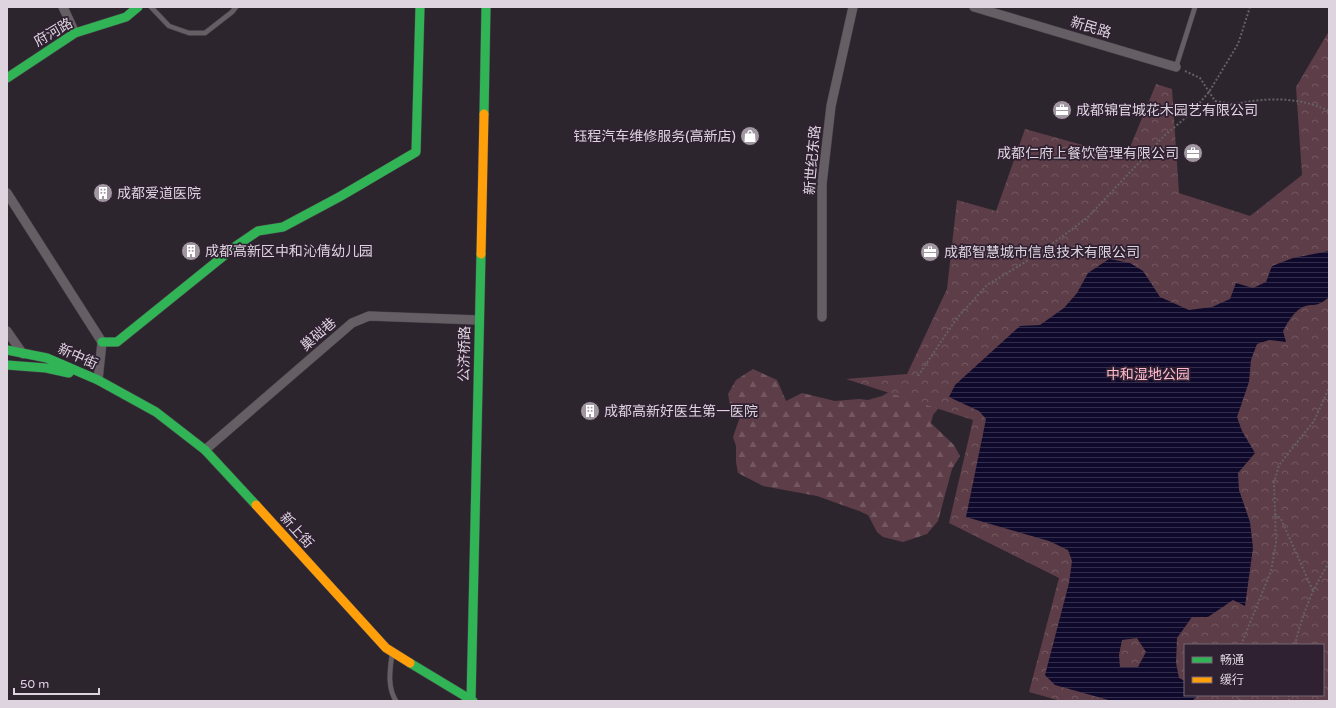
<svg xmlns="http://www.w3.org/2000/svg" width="1336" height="708" font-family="'Varela Round','Noto Sans SC',sans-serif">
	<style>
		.forest { fill: url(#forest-firs) }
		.park { fill: url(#park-crowns); fill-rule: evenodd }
		.water { fill: url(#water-rules); fill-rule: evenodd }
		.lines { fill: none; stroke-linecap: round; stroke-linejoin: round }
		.lane-casing { stroke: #49424a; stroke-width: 5.5 }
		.street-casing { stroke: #49424a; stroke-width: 10 }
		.fast-casing { stroke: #49424a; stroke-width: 10 }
		.slow-casing { stroke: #49424a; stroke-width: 10 }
		.path { stroke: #656066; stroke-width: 2; stroke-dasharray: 2 2; stroke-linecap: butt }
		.lane { stroke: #655f65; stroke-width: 4.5 }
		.street { stroke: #655f65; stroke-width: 9 }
		.fast { stroke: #30b455; stroke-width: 9 }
		.slow { stroke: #ff9f0a; stroke-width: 9 }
		.labels { text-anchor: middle; stroke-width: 3.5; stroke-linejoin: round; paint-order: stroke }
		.street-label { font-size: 14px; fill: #ded4df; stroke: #302132 }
		.poi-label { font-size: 14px; fill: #ded4df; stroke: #302132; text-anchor: start }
		.park-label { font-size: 14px; fill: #ffbbcd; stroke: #302132 }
	</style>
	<defs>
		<pattern id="forest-firs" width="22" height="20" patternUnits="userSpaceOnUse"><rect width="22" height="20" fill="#5d3d47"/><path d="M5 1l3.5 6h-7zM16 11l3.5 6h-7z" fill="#745861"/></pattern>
		<pattern id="park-crowns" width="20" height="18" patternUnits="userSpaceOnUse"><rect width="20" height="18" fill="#5d3d47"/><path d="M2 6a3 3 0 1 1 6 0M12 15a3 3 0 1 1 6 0" fill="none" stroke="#745861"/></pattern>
		<pattern id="water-rules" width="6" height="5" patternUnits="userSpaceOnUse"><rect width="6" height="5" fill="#0f0a2c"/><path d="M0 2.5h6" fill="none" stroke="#322d4a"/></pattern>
	</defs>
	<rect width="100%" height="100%" fill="#2d252e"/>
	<path class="forest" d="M753 369 777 380 786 401 802 393 835 401 859 399 868 400 882 396 901 385 942 404 933 415 931 423 954 445 960 456 952 469 938 521 927 534 903 542 883 537 877 532 868 515 859 511 817 496 763 486 738 473 736 462V446L733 437 741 414 738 407 730 405 728 394 736 380Z"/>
	<path class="park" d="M1329 31V701H1061L1029 692 1059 578 949 523 973 420 846 379 907 374 947 289 957 200 996 211 1025 129 1126 157 1156 84 1172 89 1179 193 1250 216 1302 175 1296 87ZM1185 645H1323V695H1185Z"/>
	<path class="water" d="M1329 251 1328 298C1315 309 1312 302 1301 308 1293 313 1288 322 1283 331L1286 342 1269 340 1257 344 1251 360 1249 382 1237 417 1242 431 1255 453 1238 473 1239 490 1250 522 1253 548 1245 606 1233 600 1208 617H1192L1177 638 1176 663 1179 678 1185 681V695H1198L1192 701H1112L1055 685 1045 675 1069 583 1072 561 1068 550 1049 541 966 517 986 419 979 411 949 397 955 385 1020 326 1040 325 1064 308 1077 293 1088 273 1109 259 1130 263 1143 271 1160 297 1189 310 1212 307 1230 299 1236 283 1253 288 1266 282 1272 266 1293 258ZM1137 638 1146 652 1138 667H1120L1119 655 1122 640Z"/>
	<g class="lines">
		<g class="lane-casing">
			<path id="lane" d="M151 7 169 26 189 33H205L232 12 236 7
				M1176 67 1195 7
				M392 654C390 670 387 687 396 701"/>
		</g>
		<g class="street-casing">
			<path id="street" d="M63 7 75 33
				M974 7 1176 67
				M7 193 102 342 98 380
				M822 317V184L831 106 853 7
				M7 331 23 354
				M205 450 352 323 369 316 478 320"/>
		</g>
		<g class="fast-casing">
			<path id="fast" d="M7 78 75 33 126 17 138 7
				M484 114 486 7
				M102 342H117L236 246 258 231 283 227 341 196 416 152 420 7
				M7 350 47 358 98 380 156 412 205 450 256 505
				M7 365 46 368 69 373
				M410 663 473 701
				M471 701 481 254"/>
		</g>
		<g class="slow-casing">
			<path id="slow" d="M481 254 484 114
				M256 505 386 648 410 663"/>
		</g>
		<path class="path" d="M1185 71 1200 78 1215 101 1232 104
			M1190 115C1236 103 1283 89 1329 111
			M918 376 957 318 987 285 1037 255 1087 218 1164 136 1189 115 1209 92 1238 44 1250 7
			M1275 514 1281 519 1313 591
			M1241 645 1271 571 1276 543 1274 483 1279 465 1314 421 1329 388
			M1295 645C1302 615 1312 589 1329 563
			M1238 695 1240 701
			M1289 695V701"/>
		<use href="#lane" class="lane"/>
		<use href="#street" class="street"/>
		<use href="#fast" class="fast"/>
		<use href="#slow" class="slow"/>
	</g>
	<defs>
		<g id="office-disc" transform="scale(1)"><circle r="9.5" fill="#a097a1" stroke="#302132"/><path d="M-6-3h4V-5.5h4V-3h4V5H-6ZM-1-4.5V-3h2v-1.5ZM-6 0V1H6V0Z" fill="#fff"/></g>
		<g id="shop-disc" transform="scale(1)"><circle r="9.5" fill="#a097a1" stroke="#302132"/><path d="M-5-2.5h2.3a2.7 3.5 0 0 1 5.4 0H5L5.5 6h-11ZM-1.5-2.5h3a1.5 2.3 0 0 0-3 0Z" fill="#fff"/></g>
		<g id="building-disc" transform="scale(1)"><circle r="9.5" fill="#a097a1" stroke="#302132"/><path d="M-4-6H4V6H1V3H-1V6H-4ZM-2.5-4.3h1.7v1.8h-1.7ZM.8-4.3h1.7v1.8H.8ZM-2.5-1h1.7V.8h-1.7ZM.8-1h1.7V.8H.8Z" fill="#fff"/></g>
	</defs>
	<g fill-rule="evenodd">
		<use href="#office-disc" x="1062" y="110"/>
		<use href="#shop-disc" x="750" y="136"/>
		<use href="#office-disc" x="1193" y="153"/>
		<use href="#building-disc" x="103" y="193"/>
		<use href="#building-disc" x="191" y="251"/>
		<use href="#office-disc" x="930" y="252"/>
		<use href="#building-disc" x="590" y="411"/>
	</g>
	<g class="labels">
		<g class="street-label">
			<text transform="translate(1091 27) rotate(17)" y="5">新民路</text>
			<text transform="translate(53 32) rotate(-30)" y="5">府河路</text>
			<text transform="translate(812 160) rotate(-85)" y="5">新世纪东路</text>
			<text transform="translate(318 334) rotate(-41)" y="5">巢础巷</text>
			<text transform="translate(464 354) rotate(-89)" y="5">公济桥路</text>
			<text transform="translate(78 356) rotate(24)" y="5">新中街</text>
			<text transform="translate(297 530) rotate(48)" y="5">新上街</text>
		</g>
		<g class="poi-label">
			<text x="1076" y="115">成都锦官城花木园艺有限公司</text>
			<text x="736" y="141" text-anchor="end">钰程汽车维修服务(高新店)</text>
			<text x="1179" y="158" text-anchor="end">成都仁府上餐饮管理有限公司</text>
			<text x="117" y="198">成都爱道医院</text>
			<text x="205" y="256">成都高新区中和沁倩幼儿园</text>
			<text x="944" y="257">成都智慧城市信息技术有限公司</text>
			<text x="604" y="416">成都高新好医生第一医院</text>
		</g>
		<g class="park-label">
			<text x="1148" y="379">中和湿地公园</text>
		</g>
	</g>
	<rect width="1336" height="708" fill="none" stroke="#ded4df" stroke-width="16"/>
	<rect x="1184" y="644" width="140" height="52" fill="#302132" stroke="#766977"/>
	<rect x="1192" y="657" width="20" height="6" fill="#30b455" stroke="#766977"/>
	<text x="1220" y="664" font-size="12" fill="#ded4df">畅通</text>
	<rect x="1192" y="677" width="20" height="6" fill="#ff9f0a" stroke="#766977"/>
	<text x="1220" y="684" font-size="12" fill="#ded4df">缓行</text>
	<path d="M14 688v6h85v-6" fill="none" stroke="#ded4df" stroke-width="2"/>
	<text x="20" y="688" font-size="12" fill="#ded4df" stroke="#302132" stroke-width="3" paint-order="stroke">50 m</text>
</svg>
